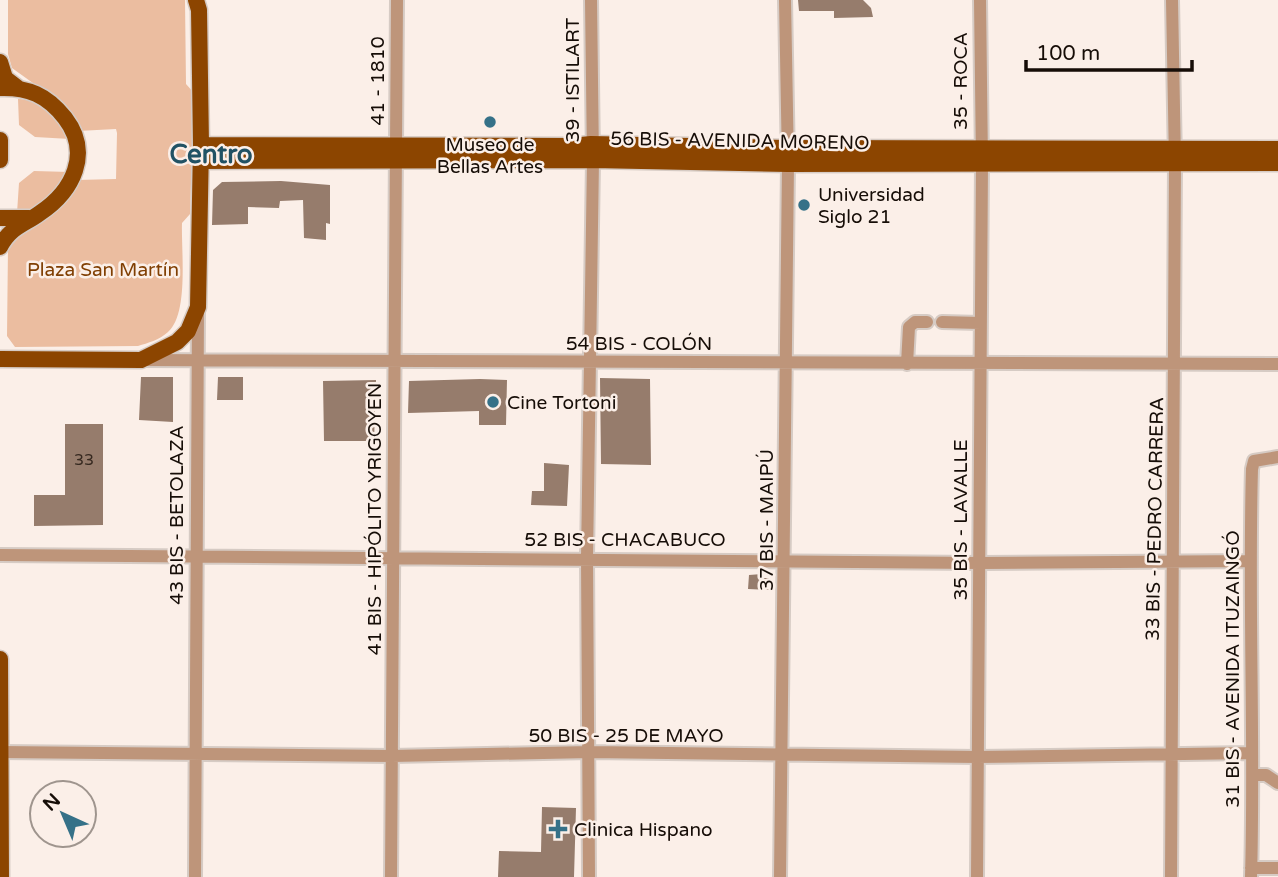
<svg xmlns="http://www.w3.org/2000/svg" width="1278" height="877" font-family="'Varela Round',sans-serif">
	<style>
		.green { fill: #ebbda0 }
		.building { fill: #967c6c }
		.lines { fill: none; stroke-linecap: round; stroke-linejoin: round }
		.minor-casing { stroke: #d6cbc4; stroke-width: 16 }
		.major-casing { stroke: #d6cbc4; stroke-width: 19 }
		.minor { stroke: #be957a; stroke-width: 12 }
		.major { stroke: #8c4500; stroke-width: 16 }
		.poi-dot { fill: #357188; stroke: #fbefe8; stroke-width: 2.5 }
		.labels { text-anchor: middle; stroke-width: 5; stroke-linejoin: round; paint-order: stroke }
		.number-label { font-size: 16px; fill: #362920 }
		.street-label { font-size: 19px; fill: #160d07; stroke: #fbefe8 }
		.poi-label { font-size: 19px; fill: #160d07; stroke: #fbefe8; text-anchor: start }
		.park-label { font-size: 19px; fill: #803f03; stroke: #fbefe8 }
		.district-label { font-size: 26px; font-weight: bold; fill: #215264; stroke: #fbefe8 }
	</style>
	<rect width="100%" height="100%" fill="#fbefe8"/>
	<path class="green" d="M8 0H185L186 84 194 93 190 214 182 223C181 250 189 314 168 332 159 340 148 343 138 346L15 347 7 336 8 247 77 180 116 179 117 133 116 129 78 131 44 91 12 68 8 54Z
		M18 99C47 99 55 116 70 139L35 137 19 125Z
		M34 171 70 172 37 210 17 213 19 183Z"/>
	<path class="building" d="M798 0H863L871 8 873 17 834 18V11H799Z
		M281 181 330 185V224L326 223V240L304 238 303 200 280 201 279 208 248 207V224L212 225 213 190 222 182Z
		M141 377H173V422L139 420Z
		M218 377H243V400H217Z
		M600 378 650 379 651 465 601 464Z
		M480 379 507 380 506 425H479V411L408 413 409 381Z
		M376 380 374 441H324L323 381Z
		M65 424H103V525L34 526V495H65Z
		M544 463 569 465 567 506 531 505 532 491H544Z
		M762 574V578H769V590L748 589 749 575Z
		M542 807 576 808 574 877H498L499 851 541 852Z"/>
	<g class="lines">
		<g class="minor-casing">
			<path id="minor" d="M942 322 980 323
				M141 360 1278 364
				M907 364 909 327 915 322H927
				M0 555 980 563 1249 561
				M0 752 392 756 590 752 977 757 1251 753
				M1253 775H1266L1278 783
				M1251 868H1278
				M195 877 198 310
				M391 877 397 0
				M589 877 587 558 593 160 591 0
				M780 877 788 164 785 0
				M977 877 982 163 980 0
				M1171 877 1175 162 1172 0
				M1251 877C1255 741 1248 605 1252 469L1254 461 1278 457"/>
		</g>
		<g class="major-casing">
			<path id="major" d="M0 62 5 78 18 88
				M0 88C28 87 47 95 65 118 92 153 73 191 40 213 24 225 10 227 0 247
				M0 140V160
				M201 145 571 146 591 144 788 148 1278 149
				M201 161 593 160 788 164 1278 163
				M0 218H29
				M0 359 141 360 177 342 188 331 198 307 201 145 199 10 196 0
				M0 659 1 877"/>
		</g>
		<use href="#minor" class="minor"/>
		<use href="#major" class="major"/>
	</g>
	<g class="poi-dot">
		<circle cx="490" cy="122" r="7"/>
		<circle cx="804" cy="205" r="7"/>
		<circle cx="493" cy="402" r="7"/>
		<path d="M554.5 818.5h7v7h7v7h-7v7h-7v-7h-7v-7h7z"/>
	</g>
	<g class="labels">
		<g class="number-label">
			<text x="84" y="465">33</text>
		</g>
		<g class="street-label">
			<text transform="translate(572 80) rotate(-90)" y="7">39 - ISTILART</text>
			<text transform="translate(377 81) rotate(-90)" y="7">41 - 1810</text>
			<text transform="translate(960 81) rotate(-90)" y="7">35 - ROCA</text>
			<text transform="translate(740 140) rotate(1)" y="7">56 BIS - AVENIDA MORENO</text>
			<text x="639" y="350">54 BIS - COLÓN</text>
			<text transform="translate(176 515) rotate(-90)" y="7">43 BIS - BETOLAZA</text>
			<text transform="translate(374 519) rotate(-90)" y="7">41 BIS - HIPÓLITO YRIGOYEN</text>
			<text transform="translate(1154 519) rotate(-89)" y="7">33 BIS - PEDRO CARRERA</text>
			<text transform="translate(766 520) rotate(-90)" y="7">37 BIS - MAIPÚ</text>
			<text transform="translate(960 520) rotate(-90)" y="7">35 BIS - LAVALLE</text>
			<text x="625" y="546">52 BIS - CHACABUCO</text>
			<text transform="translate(1232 669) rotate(-90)" y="7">31 BIS - AVENIDA ITUZAINGÓ</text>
			<text x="626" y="742">50 BIS - 25 DE MAYO</text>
		</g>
		<g class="poi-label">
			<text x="490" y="151" text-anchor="middle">Museo de<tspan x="490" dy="22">Bellas Artes</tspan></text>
			<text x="818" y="201">Universidad<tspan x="818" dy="22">Siglo 21</tspan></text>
			<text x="507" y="409">Cine Tortoni</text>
			<text x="574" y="836">Clinica Hispano</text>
		</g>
		<g class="park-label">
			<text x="103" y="276">Plaza San Martín</text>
		</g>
		<g class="district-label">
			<text x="211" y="163">Centro</text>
		</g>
	</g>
	<g transform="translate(63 814) rotate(316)"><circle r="33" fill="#fbefe8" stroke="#9f958e" stroke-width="2"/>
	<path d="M0-5L12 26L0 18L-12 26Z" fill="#357188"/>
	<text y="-10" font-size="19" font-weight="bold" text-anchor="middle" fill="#160d07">N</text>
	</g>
	<path d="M1026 60v10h166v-10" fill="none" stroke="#160d07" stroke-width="3.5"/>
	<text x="1036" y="60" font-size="21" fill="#160d07" stroke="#fbefe8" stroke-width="5" paint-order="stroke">100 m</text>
</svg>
